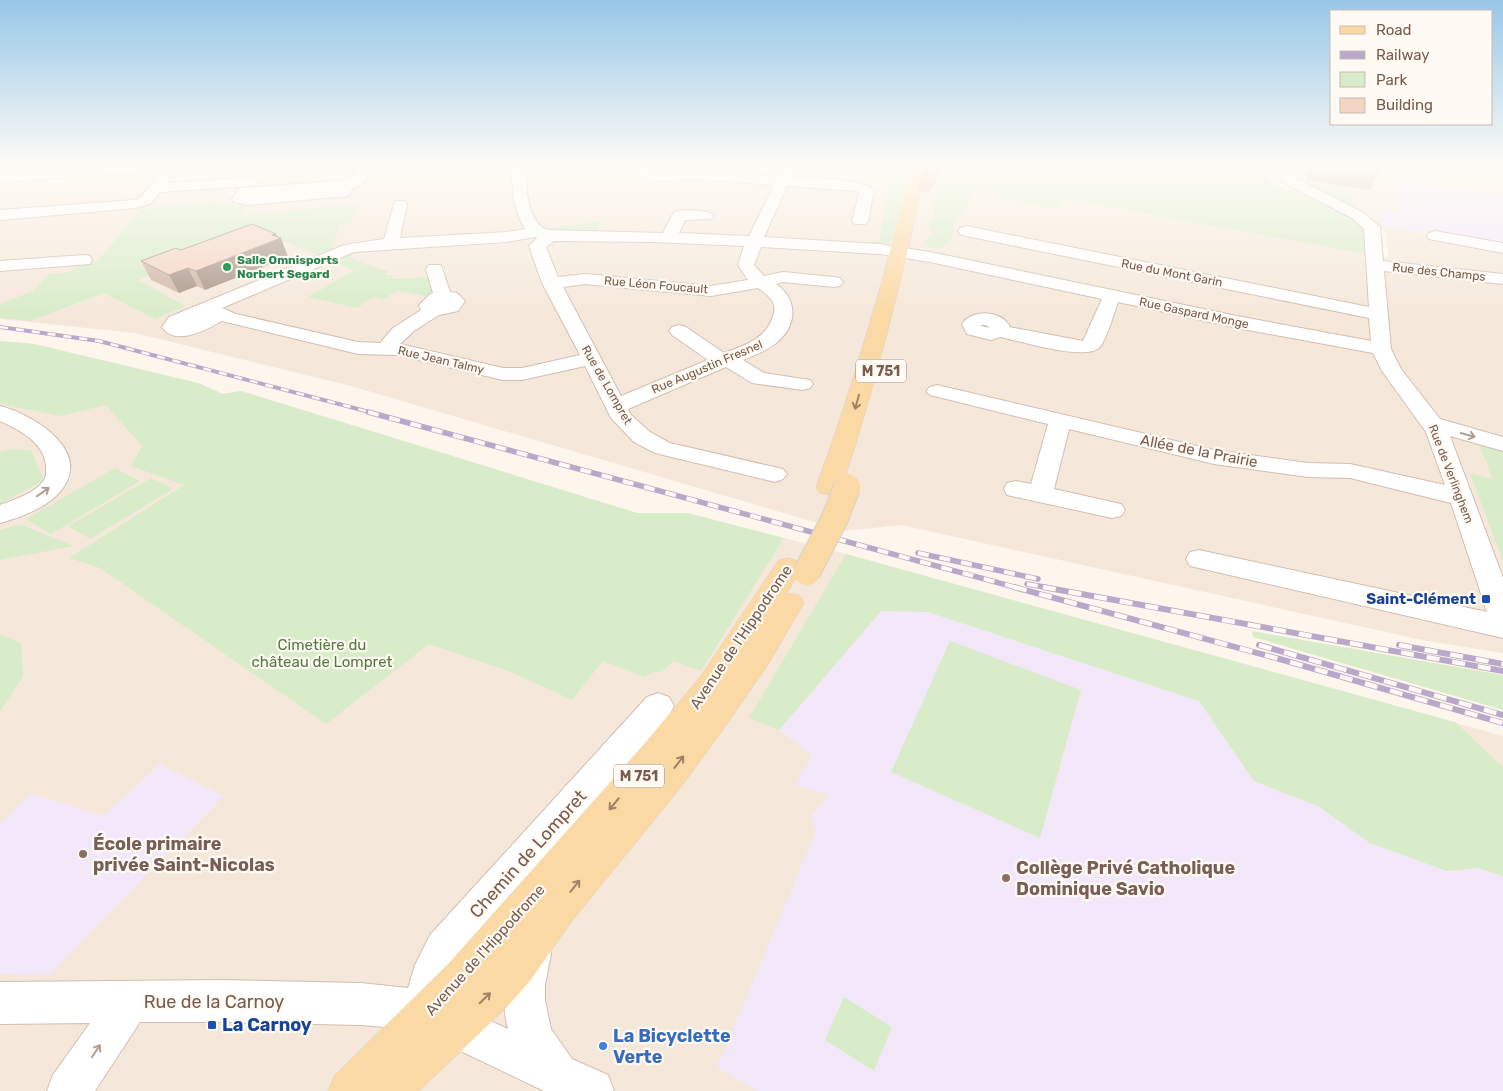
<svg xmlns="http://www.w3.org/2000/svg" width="1503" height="1091" font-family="Rubik,sans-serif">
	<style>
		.residential { fill: #f5e8da }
		.education { fill: #f3e8fa }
		.green { fill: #d8ecc9 }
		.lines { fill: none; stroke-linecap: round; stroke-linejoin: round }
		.minor-casing { stroke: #d1beb0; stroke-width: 2 }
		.major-casing { stroke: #dad1cd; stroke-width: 1 }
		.highway-casing { stroke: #dad1cd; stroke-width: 1 }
		.minor { fill: #fff; fill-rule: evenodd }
		.major { fill: #fbd9a5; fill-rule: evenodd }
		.highway { fill: #f7b7a3; fill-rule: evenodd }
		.rail-far2-casing { stroke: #b9a8c9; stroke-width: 4 }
		.rail-far1-casing { stroke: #b9a8c9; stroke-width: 5.5 }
		.rail-casing { stroke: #b9a8c9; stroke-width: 6 }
		.rail-far2 { stroke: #fffaf3; stroke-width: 2.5; stroke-dasharray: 8; stroke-linecap: butt }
		.rail-far1 { stroke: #fffaf3; stroke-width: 4; stroke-dasharray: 11; stroke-linecap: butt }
		.rail { stroke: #fffaf3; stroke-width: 4.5; stroke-dasharray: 13; stroke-linecap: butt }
		.major-bridge-casing { stroke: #dad1cd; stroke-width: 28; stroke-linecap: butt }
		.major-bridge { stroke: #fbd9a5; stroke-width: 26 }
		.wall { fill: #d1b7a8 }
		.shaded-wall { fill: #aa9588 }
		.building { fill: #f3d5c3; stroke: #aa9588 }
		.oneway { stroke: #a18267 }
		.oneway2 { stroke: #af9d94 }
		.leisure-dot { fill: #2e9e5b; stroke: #fffaf3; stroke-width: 2 }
		.transit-dot { fill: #1a4fb4; stroke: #fffaf3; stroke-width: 2 }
		.education-dot { fill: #8d6e63; stroke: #fffaf3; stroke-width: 2 }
		.shop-dot { fill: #3f7fe0; stroke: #fffaf3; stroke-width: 2 }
		.labels { text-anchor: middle; stroke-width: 4.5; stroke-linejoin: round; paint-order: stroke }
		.far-leisure-label { font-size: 12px; font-weight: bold; fill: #27864d; stroke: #fffaf3; text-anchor: start }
		.far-street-label { font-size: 12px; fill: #7a5c4d; stroke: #fffaf3 }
		.shield { fill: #fffaf3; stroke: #a28b7f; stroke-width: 1 }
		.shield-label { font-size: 14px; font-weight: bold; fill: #7a5c4d }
		.street-label { font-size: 15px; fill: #7a5c4d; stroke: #fffaf3 }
		.transit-label { font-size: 15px; font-weight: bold; fill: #164399; stroke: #fffaf3; text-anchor: end }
		.park-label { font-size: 15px; fill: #537a41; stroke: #fffaf3 }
		.near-education-label { font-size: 18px; font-weight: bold; fill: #785e54; stroke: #fffaf3; text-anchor: start }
		.near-street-label { font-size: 18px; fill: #7a5c4d; stroke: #fffaf3 }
		.near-transit-label { font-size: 18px; font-weight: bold; fill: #164399; stroke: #fffaf3; text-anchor: start }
		.near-shop-label { font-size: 18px; font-weight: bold; fill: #366cbe; stroke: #fffaf3; text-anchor: start }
	</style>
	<rect width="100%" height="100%" fill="#fdf6ec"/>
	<path class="residential" d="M0 165H917L944 174 942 177 1057 209 1067 199 1389 258 1386 233 1368 215 1297 180 1277 165H1503V653L1427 641 901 525 845 531 351 386 135 333 0 319Z
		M0 341 34 344 198 383 223 394 241 391 637 513H687L846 554 1503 736V1091H0Z"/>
	<path class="education" d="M1396 180 1503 196V247L1385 227 1378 209 1399 212Z
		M881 611 928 612 1199 701 1254 781 1318 806 1370 843 1447 871 1478 868 1503 876V1091H757L717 1067 816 831 811 816 829 795 796 785 811 755 779 730Z
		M160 764 224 796 49 975 0 974V824L31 793 103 816Z"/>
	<path class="green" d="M893 165H911L893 238C885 248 865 244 853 244L879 241Z
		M954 165H1256L1273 184 1316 199 1343 212 1360 225 1364 234 1365 254 1067 199 1057 209 999 197 1001 194 978 187 970 195 967 208C964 211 959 213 957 216 948 227 962 240 938 249L924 245 926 239 934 235 928 227 931 220 934 218C933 205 938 196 933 183Z
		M1292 178 1348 187 1355 208Z
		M220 202 219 204 235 203 233 207 245 206 240 215 352 205 357 207 351 224 340 225 332 249 319 255 261 232 138 280 185 306 155 319 104 293 30 321 0 318V304L33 291 49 274 68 272 82 265 97 262 141 209Z
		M601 221 597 232H553L543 229Z
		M354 252 351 258 383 270H388L385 275H393L392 279 434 277 439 289 428 297 398 290 384 299 373 297 357 308 308 297 354 270 332 261Z
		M0 341 34 344 198 383 223 394 241 391 637 513H687L784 538 701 671 674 661 660 673 654 671 645 677 603 661 572 700 511 672 429 644 326 724 100 568 69 558 184 485 131 466 142 446 106 405 60 416 0 404Z
		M1479 442 1503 448V562L1470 473 1492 479Z
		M12 449 31 450 44 480 0 504V452Z
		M115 468 140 481 51 534 26 519Z
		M151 478 173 489 90 539 68 526Z
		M19 524 74 546 0 560V530Z
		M846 554 1455 722 1503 767V876L1478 868 1447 871 1370 843 1318 806 1254 781 1199 701 928 612 881 611 779 730 749 718Z
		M1252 631 1503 675V710L1253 637Z
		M0 634 21 643 23 676 0 712Z
		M950 641 1081 690 1040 838 891 772Z
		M844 997 892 1027 874 1071 825 1040Z"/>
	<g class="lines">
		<g class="minor-casing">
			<path id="minor" d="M132 165H181L167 183 250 178 255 179 257 182 255 185 250 186 160 192 150 204 136 208 0 220V210L134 200 140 198 162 171 0 182V174Z
				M358 165H372L365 182 353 188 348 196 247 205 234 202 232 199 238 189 243 188 349 180 354 177Z
				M511 165H525C526 184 526 221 547 230L663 233 674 212C685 209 700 210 711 213L714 216 711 219 685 220 679 233 749 236 774 185 697 179 655 181 639 176 635 165H649L650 171 656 173 697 171 778 177 783 165H797L791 178C809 179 864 177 874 191L868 221 865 224H855L852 221 859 193 857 191 787 186 764 237 879 244 930 252 1237 316 1371 341 1369 318 966 236 960 234 958 231 960 228 966 226 1369 307 1364 229 1352 218 1280 181 1258 165H1274L1290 175 1362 212 1380 227 1383 261 1503 274V284L1384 271 1391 349 1401 369 1440 419 1503 437V451L1450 436 1503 578V638L1199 568 1190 566 1186 559 1190 552 1199 550 1487 612 1451 503 1350 478 1308 477 1214 464 1069 429 1054 489 1121 504 1125 510 1121 516 1112 518 1007 495 1004 489 1007 483 1016 481 1031 484 1048 424 930 395 926 391 930 387 937 385 1214 450 1308 463 1350 464 1445 485 1426 432 1382 371 1373 353 1237 328 1118 302C1114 313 1106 342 1099 348 1083 361 1020 341 1000 337L991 340 967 334 962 324C972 309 999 310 1009 325V327L1083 341 1102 299 930 262 879 254 761 247 754 265 764 276 783 272 834 277 840 278 843 282 840 286 834 287 783 282 776 284C799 300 797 327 775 344 766 351 754 355 743 360L764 373 810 380 813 384 810 388 803 390 752 383 726 367 628 409 631 415 650 432 670 443 783 469 787 474 783 479 775 482 655 453 634 442 611 418 585 366 522 380H503L397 355 358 354 222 321C206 330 175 347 162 327L169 317 344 245 384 239 395 201H405L407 204 400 238 507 232 525 229C513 210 512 187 511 165ZM535 237 537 238 529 246 542 283 580 355 522 368H503L400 344 414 331 439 315 458 311 465 301 457 293 450 292 441 265H429L426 269 433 293 430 294 419 305 421 310 393 328 380 343 358 342 236 314 222 308 354 252 507 242ZM554 241 653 242 744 246 738 265 748 280 711 286 585 274 558 277 546 247ZM585 284 711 296 758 288C769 296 778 302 773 316 766 339 745 345 724 353L686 327 679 325 672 327 669 331 672 335 708 360 621 396 563 287ZM981 325H986L990 328 981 326Z
				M1371 165H1503V171L1378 169Z
				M1435 231 1503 243V253L1429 239 1427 236 1429 233Z
				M84 255 90 256 92 260 90 264 0 271V261Z
				M0 406C28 413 84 444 67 481 57 504 23 517 0 523V505C13 500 36 493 44 480 47 476 46 469 46 465 43 441 19 430 0 421Z
				M658 693 669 697 674 706 669 715 458 963C450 976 449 988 449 1002L508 1029C500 997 505 970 517 940L531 934 545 940 551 954 545 985V1000L551 1029 572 1059 608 1075 614 1091H544L444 1043 412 1030 398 1028 361 1025 223 1022H140L95 1091H47L53 1075 90 1023 0 1024V982L223 980 361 983 408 988 415 965 430 935 647 697Z"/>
		</g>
		<g class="major-casing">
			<path id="major" d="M913 165H927C903 273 877 382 842 487L838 493 829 495 820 493 816 487C855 382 885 273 913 165Z
				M788 558 798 561 802 568 787 593 799 595 804 603 767 666 722 731 681 787 571 922 530 981 505 1009 419 1091H328L335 1075 449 963 647 741 703 673 778 561Z"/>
		</g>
		<g class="highway-casing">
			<path id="highway" d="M927 165H941L933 188 930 191H920L917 188Z"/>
		</g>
		<use href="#minor" class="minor"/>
		<use href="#major" class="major"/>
		<use href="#highway" class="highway"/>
		<g class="rail-far2-casing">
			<path id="rail-far2" d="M0 327 99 341 373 413"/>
		</g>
		<g class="rail-far1-casing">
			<path id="rail-far1" d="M368 412 1018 588
				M918 553 1038 579
				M1027 584 1050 588"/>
		</g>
		<g class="rail-casing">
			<path id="rail" d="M1014 587 1283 660 1503 723
				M1043 587 1503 671
				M1259 645 1503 715
				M1399 645 1503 664"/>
		</g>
		<use href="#rail-far2" class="rail-far2"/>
		<use href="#rail-far1" class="rail-far1"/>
		<use href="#rail" class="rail"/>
		<g class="major-bridge-casing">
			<path id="major-bridge" d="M807 572 835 518 847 487"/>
		</g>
		<use href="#major-bridge" class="major-bridge"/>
	</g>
	<path class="wall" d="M1312 165H1379V174L1370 190 1305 180Z
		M276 234 288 257 205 290 197 286 179 293 151 280 141 261 181 250Z"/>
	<path class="shaded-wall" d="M276 234 278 239 281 238 288 257 205 290 196 271Z
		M188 268 197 286 179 293 169 275Z"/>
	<path class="building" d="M1321 165H1379V174Z
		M252 224 276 234 272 235 281 238 196 271 188 268 169 275 141 261 176 248 181 250Z"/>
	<defs><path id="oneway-shaft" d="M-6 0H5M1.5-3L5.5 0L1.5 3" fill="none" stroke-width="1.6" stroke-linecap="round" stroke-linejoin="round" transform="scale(1.25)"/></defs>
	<g class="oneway">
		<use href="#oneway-shaft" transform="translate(857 402) rotate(106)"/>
		<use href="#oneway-shaft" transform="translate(679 762) rotate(-52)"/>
		<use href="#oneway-shaft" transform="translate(614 804) rotate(130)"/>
		<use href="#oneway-shaft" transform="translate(575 886) rotate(-51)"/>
		<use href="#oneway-shaft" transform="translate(485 998) rotate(-44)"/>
	</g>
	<g class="oneway2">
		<use href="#oneway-shaft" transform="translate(1468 435) rotate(16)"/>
		<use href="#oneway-shaft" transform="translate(43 492) rotate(-35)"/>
		<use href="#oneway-shaft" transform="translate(96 1051) rotate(-56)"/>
	</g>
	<linearGradient id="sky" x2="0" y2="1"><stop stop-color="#97c7e8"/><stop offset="0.52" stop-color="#fefbf6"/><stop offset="1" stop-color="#fefbf6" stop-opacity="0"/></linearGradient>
	<rect width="1503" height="317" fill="url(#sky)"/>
	<circle class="leisure-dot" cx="227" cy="267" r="5"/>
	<g class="transit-dot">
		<rect x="1481" y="594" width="10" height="10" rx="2.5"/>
		<rect x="207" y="1020" width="10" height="10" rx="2.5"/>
	</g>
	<g class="education-dot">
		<circle cx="83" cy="854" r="5"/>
		<circle cx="1006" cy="878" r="5"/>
	</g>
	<circle class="shop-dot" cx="603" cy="1046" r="5"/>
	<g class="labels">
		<g class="far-leisure-label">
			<text x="237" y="264">Salle Omnisports<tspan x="237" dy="14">Norbert Segard</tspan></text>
		</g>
		<g class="far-street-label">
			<text transform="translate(1439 272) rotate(6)" y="4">Rue des Champs</text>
			<text transform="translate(1172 273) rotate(11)" y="4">Rue du Mont Garin</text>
			<text transform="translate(656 285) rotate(5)" y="4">Rue Léon Foucault</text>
			<text transform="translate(1194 313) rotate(12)" y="4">Rue Gaspard Monge</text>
			<text transform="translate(441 360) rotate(13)" y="4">Rue Jean Talmy</text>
			<text transform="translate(707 367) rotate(-23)" y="4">Rue Augustin Fresnel</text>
			<text transform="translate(607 385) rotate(60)" y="4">Rue de Lompret</text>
			<text transform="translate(1451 474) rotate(69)" y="4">Rue de Verlinghem</text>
		</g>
		<g class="shield">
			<rect x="856" y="359.5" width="50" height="23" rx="4"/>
			<rect x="614" y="764.5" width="50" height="23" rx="4"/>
		</g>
		<g class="shield-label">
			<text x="881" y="376">M 751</text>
			<text x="639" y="781">M 751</text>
		</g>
		<g class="street-label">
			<text transform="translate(1199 451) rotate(11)" y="5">Allée de la Prairie</text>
			<text transform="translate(741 637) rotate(-56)" y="5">Avenue de l'Hippodrome</text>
			<text transform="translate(485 950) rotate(-48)" y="5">Avenue de l'Hippodrome</text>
		</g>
		<g class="transit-label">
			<text x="1476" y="604">Saint-Clément</text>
		</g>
		<g class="park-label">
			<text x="322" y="650">Cimetière du<tspan x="322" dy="17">château de Lompret</tspan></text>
		</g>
		<g class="near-education-label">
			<text x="93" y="850">École primaire<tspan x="93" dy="21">privée Saint-Nicolas</tspan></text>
			<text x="1016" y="874">Collège Privé Catholique<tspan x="1016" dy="21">Dominique Savio</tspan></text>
		</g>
		<g class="near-street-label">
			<text transform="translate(528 854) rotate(-48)" y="6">Chemin de Lompret</text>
			<text x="214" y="1008">Rue de la Carnoy</text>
		</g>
		<g class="near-transit-label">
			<text x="222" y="1031">La Carnoy</text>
		</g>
		<g class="near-shop-label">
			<text x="613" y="1042">La Bicyclette<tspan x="613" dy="21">Verte</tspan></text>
		</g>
	</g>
	<rect x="1330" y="10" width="162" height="115" fill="#fffaf3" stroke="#cabbb1"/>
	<rect x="1340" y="26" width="25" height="8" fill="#fbd9a5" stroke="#cabbb1"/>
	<text x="1376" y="35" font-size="15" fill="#7a5c4d">Road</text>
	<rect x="1340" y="51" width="25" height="8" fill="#b9a8c9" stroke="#cabbb1"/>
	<text x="1376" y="60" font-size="15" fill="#7a5c4d">Railway</text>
	<rect x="1340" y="72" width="25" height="15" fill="#d8ecc9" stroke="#cabbb1"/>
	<text x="1376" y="85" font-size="15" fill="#7a5c4d">Park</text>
	<rect x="1340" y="98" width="25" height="15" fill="#f3d5c3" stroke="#cabbb1"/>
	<text x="1376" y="110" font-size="15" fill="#7a5c4d">Building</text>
</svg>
